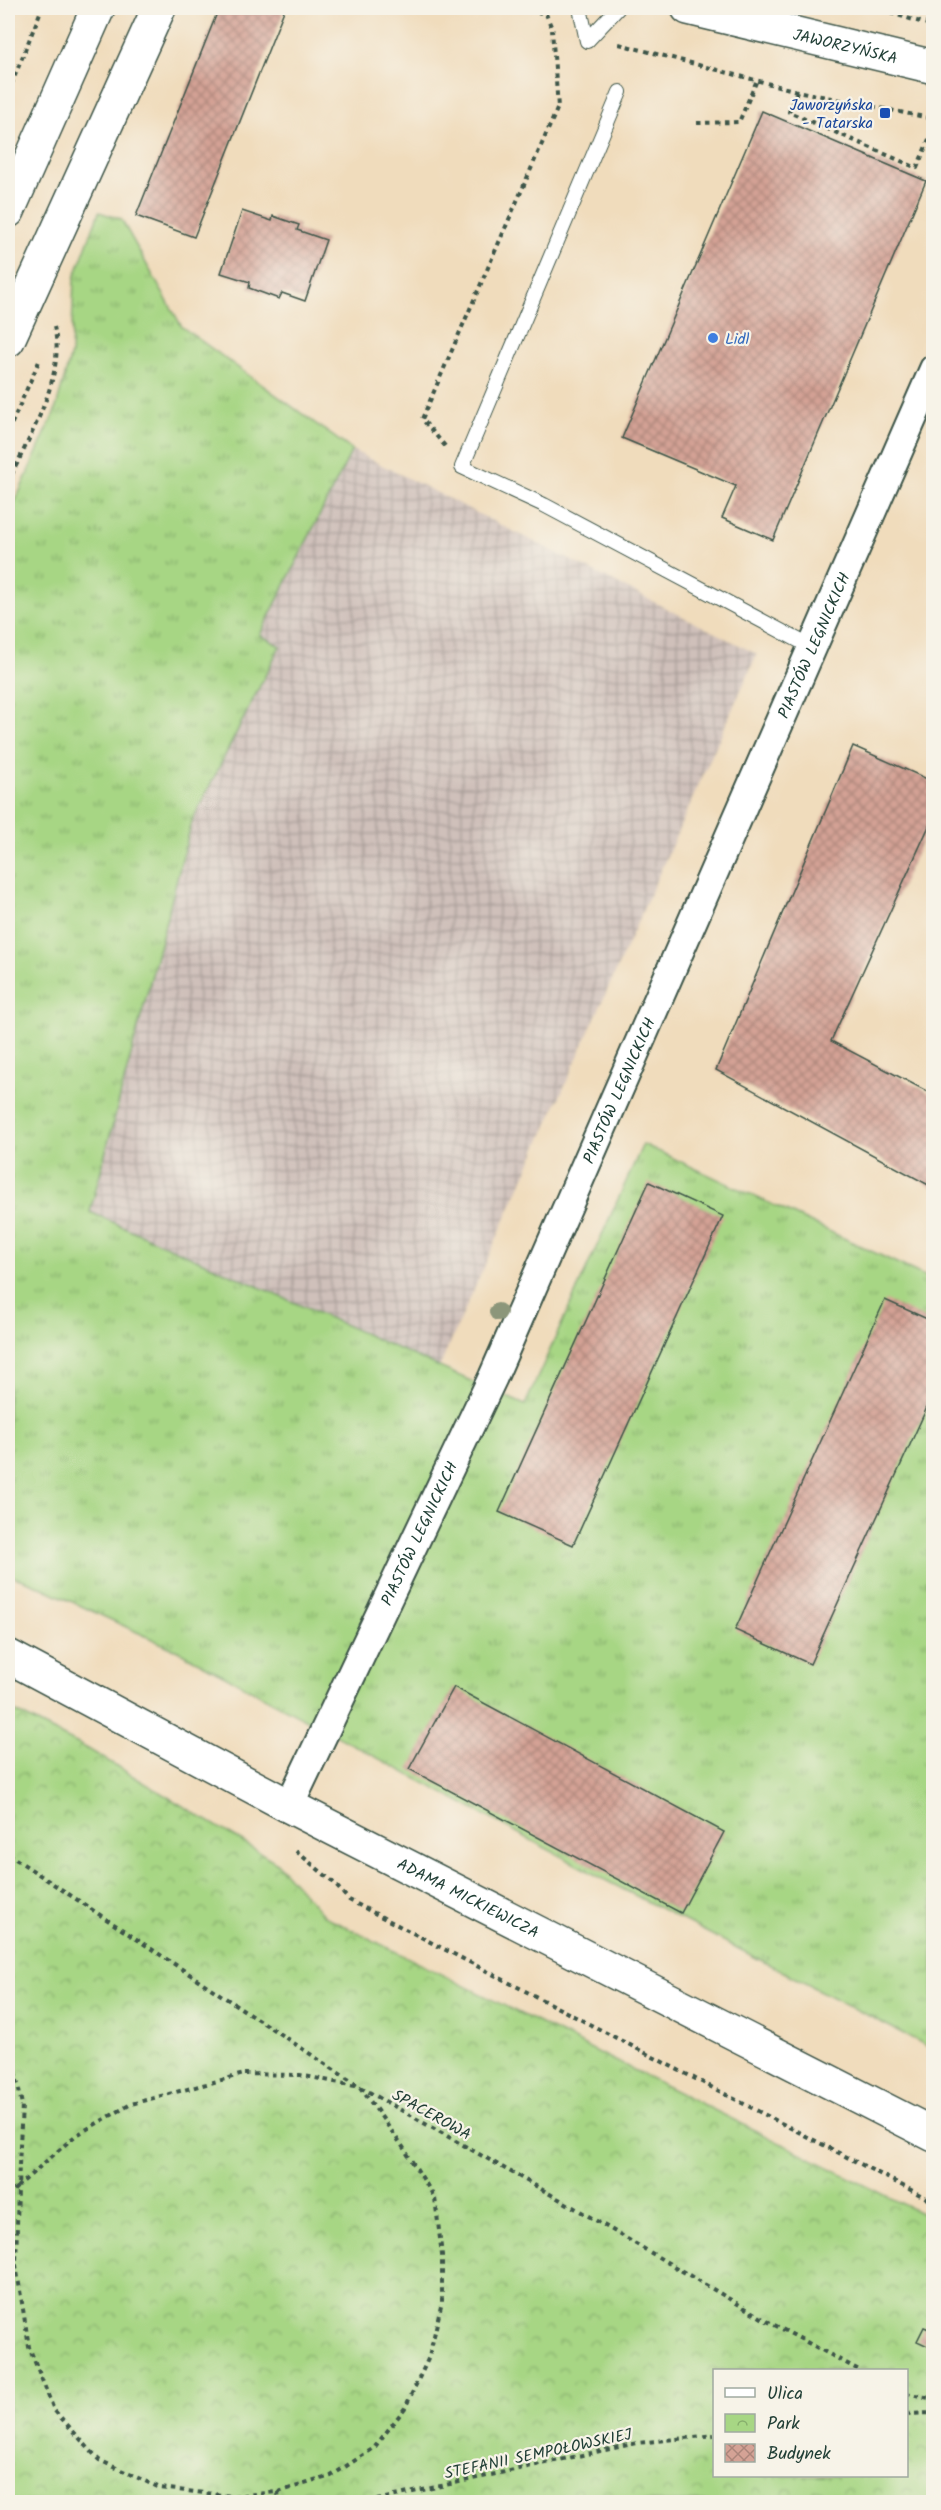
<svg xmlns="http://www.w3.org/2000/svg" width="941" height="2510" font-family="Kalam,sans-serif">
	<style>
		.industrial { fill: url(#industrial-grid) }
		.grass { fill: url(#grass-tufts); stroke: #638a5c; stroke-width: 1.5 }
		.park { fill: url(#park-crowns); stroke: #638a5c; stroke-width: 1.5; fill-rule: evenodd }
		.building { fill: url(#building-cross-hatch) }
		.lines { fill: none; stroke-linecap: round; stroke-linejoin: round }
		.service-casing { stroke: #3e5548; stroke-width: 16 }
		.minor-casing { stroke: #3e5548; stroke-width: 32 }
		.tertiary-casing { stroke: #3e5548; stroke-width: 36 }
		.path { stroke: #3e5548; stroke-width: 4; stroke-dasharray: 4.5 4.5; stroke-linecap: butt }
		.service { stroke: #fff; stroke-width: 14 }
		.minor { stroke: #fff; stroke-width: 28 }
		.tertiary { stroke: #fff; stroke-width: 33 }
		.tree { fill: #8c967a }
		.transit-dot { fill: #1a4fb4; stroke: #f7f3e8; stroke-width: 2 }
		.shop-dot { fill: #3f7fe0; stroke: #f7f3e8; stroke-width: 2 }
		.labels { text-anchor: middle; stroke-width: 4.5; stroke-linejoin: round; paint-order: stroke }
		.street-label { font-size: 16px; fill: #1f3d34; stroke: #f7f3e8 }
		.transit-label { font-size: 16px; fill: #164399; stroke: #f7f3e8; text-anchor: end }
		.shop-label { font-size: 16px; fill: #366cbe; stroke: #f7f3e8; text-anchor: start }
	</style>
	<defs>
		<pattern id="industrial-grid" width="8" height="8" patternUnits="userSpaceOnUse" patternTransform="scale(1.5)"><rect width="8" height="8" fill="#cfc0ba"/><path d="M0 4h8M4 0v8" fill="none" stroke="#a79d98"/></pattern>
		<pattern id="grass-tufts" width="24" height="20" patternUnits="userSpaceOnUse" patternTransform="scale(1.5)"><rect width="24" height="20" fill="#a7d684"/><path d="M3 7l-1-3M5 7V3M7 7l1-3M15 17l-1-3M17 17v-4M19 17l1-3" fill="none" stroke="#87af6d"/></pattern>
		<pattern id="park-crowns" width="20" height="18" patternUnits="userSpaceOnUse" patternTransform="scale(1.5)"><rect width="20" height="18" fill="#a7d684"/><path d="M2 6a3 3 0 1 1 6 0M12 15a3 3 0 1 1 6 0" fill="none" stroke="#87af6d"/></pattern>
		<pattern id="building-cross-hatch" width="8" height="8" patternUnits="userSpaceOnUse" patternTransform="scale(1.5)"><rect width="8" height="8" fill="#d4a295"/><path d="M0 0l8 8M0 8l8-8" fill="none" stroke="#ab857a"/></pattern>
	</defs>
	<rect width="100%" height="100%" fill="#f7f3e8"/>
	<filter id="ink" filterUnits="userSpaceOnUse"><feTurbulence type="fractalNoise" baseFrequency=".0167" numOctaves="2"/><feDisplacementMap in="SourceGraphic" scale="12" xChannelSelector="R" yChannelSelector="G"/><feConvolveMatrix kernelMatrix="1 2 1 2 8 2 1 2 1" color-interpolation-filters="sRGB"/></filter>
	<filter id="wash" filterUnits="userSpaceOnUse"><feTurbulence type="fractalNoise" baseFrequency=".008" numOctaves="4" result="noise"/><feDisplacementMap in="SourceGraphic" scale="24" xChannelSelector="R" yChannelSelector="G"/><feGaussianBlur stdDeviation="1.35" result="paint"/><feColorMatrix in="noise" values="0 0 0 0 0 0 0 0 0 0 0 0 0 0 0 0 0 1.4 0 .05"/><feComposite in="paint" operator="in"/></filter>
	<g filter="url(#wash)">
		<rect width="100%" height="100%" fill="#f0dcbc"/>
		<path class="industrial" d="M352 450 757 654 439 1368 90 1212 192 821 280 646 260 635Z"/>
		<path class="grass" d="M99 212 121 219 182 327 352 450 260 635 280 646 192 821 90 1212 525 1405 643 1144 933 1280V2049L609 1882 182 1653 32 1583 8 1575V518L55 411 71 354 74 279Z"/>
		<path class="park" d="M8 1708 88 1749 276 1862 324 1916 933 2219V2502H8ZM714 2370H906V2476H714Z"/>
		<g id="blocks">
			<path class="building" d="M219 8H285L194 237 136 216Z
				M762 111 926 181 773 540 722 518 736 486 622 438Z
				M242 211 272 221 273 216 299 225 297 230 326 240 305 301 282 293 279 299 249 288 250 282 221 273Z
				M853 746 934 782V815L831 1041 934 1095V1188L716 1070Z
				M649 1182 723 1216 573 1545 499 1512Z
				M885 1300 934 1322V1392L810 1664 735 1630Z
				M454 1687 724 1832 681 1913 409 1769Z
				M924 2327 934 2331 932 2348 917 2341Z"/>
		</g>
	</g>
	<g filter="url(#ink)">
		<use href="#blocks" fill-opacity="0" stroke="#3e5548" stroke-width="1.5"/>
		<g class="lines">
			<g class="service-casing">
				<path id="service" d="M580 8 587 41
					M587 41 618 8
					M620 92 462 467 544 505 813 648"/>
			</g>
			<g class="minor-casing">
				<g id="minor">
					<path id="s1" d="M289 1806 493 1377 934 369"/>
				</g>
			</g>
			<g class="tertiary-casing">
				<g id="tertiary">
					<path id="s2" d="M688 8 934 67"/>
					<path d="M8 211 98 8"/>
					<path d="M8 340 159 8"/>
					<path id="s3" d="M8 1656 289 1806 934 2135"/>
				</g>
			</g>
			<path class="path" d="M519 8 546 14 553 31
				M873 8 934 26
				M619 44 797 91 934 119
				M797 91 789 112 917 168 934 127
				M8 93 42 8
				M697 123 739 122 757 80
				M8 432 40 359
				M445 446 422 419 558 107 552 30
				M8 483C28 438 67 376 54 327
				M296 1851 331 1880 349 1900 934 2202
				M8 1854 360 2087 573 2207 767 2321 859 2370
				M8 2036 22 2105 18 2186 8 2196
				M244 2074 300 2075 360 2087 403 2147 435 2198 442 2255V2302L429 2357 405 2408 374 2448 331 2476 278 2492 232 2496 160 2488 99 2460 54 2410 29 2347 16 2265 18 2186 75 2136 131 2104Z
				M906 2393 934 2399
				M906 2414 934 2413
				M278 2492 279 2502
				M368 2502 637 2443 714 2435"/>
			<use href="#service" class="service"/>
			<use href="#minor" class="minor"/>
			<use href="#tertiary" class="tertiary"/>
		</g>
		<circle class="tree" cx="498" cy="1312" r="9"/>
	</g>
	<rect class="transit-dot" x="879" y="107" width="12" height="12" rx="3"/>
	<circle class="shop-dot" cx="713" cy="338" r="6"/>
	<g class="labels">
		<g class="street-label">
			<text dy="6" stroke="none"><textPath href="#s2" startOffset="162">JAWORZYŃSKA</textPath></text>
			<text dy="6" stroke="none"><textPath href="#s1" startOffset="1274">PIASTÓW LEGNICKICH</textPath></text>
			<text dy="6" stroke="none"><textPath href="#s1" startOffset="788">PIASTÓW LEGNICKICH</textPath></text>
			<text dy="6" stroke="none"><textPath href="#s1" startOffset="302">PIASTÓW LEGNICKICH</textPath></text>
			<text dy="6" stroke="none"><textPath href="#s3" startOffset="520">ADAMA MICKIEWICZA</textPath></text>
			<text transform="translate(432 2114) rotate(29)" y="6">SPACEROWA</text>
			<text transform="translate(538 2453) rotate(-12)" y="6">STEFANII SEMPOŁOWSKIEJ</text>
		</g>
		<g class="transit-label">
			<text x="873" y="110">Jaworzyńska<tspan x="873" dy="18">- Tatarska</tspan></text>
		</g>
		<g class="shop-label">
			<text x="725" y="344">Lidl</text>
		</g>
	</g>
	<rect width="941" height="2510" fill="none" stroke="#f7f3e8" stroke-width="30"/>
	<rect x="713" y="2369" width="195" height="108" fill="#f7f3e8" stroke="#a1aaa0" stroke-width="1.5"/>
	<rect x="725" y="2388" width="30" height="9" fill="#ffffff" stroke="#a1aaa0" stroke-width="1.5"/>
	<text x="767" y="2399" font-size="18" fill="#1f3d34">Ulica</text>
	<rect x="725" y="2414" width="30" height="18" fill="url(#park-crowns)" stroke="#a1aaa0" stroke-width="1.5"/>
	<text x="767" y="2429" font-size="18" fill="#1f3d34">Park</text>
	<rect x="725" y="2444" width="30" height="18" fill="url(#building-cross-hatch)" stroke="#a1aaa0" stroke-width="1.5"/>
	<text x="767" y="2459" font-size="18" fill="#1f3d34">Budynek</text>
</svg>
